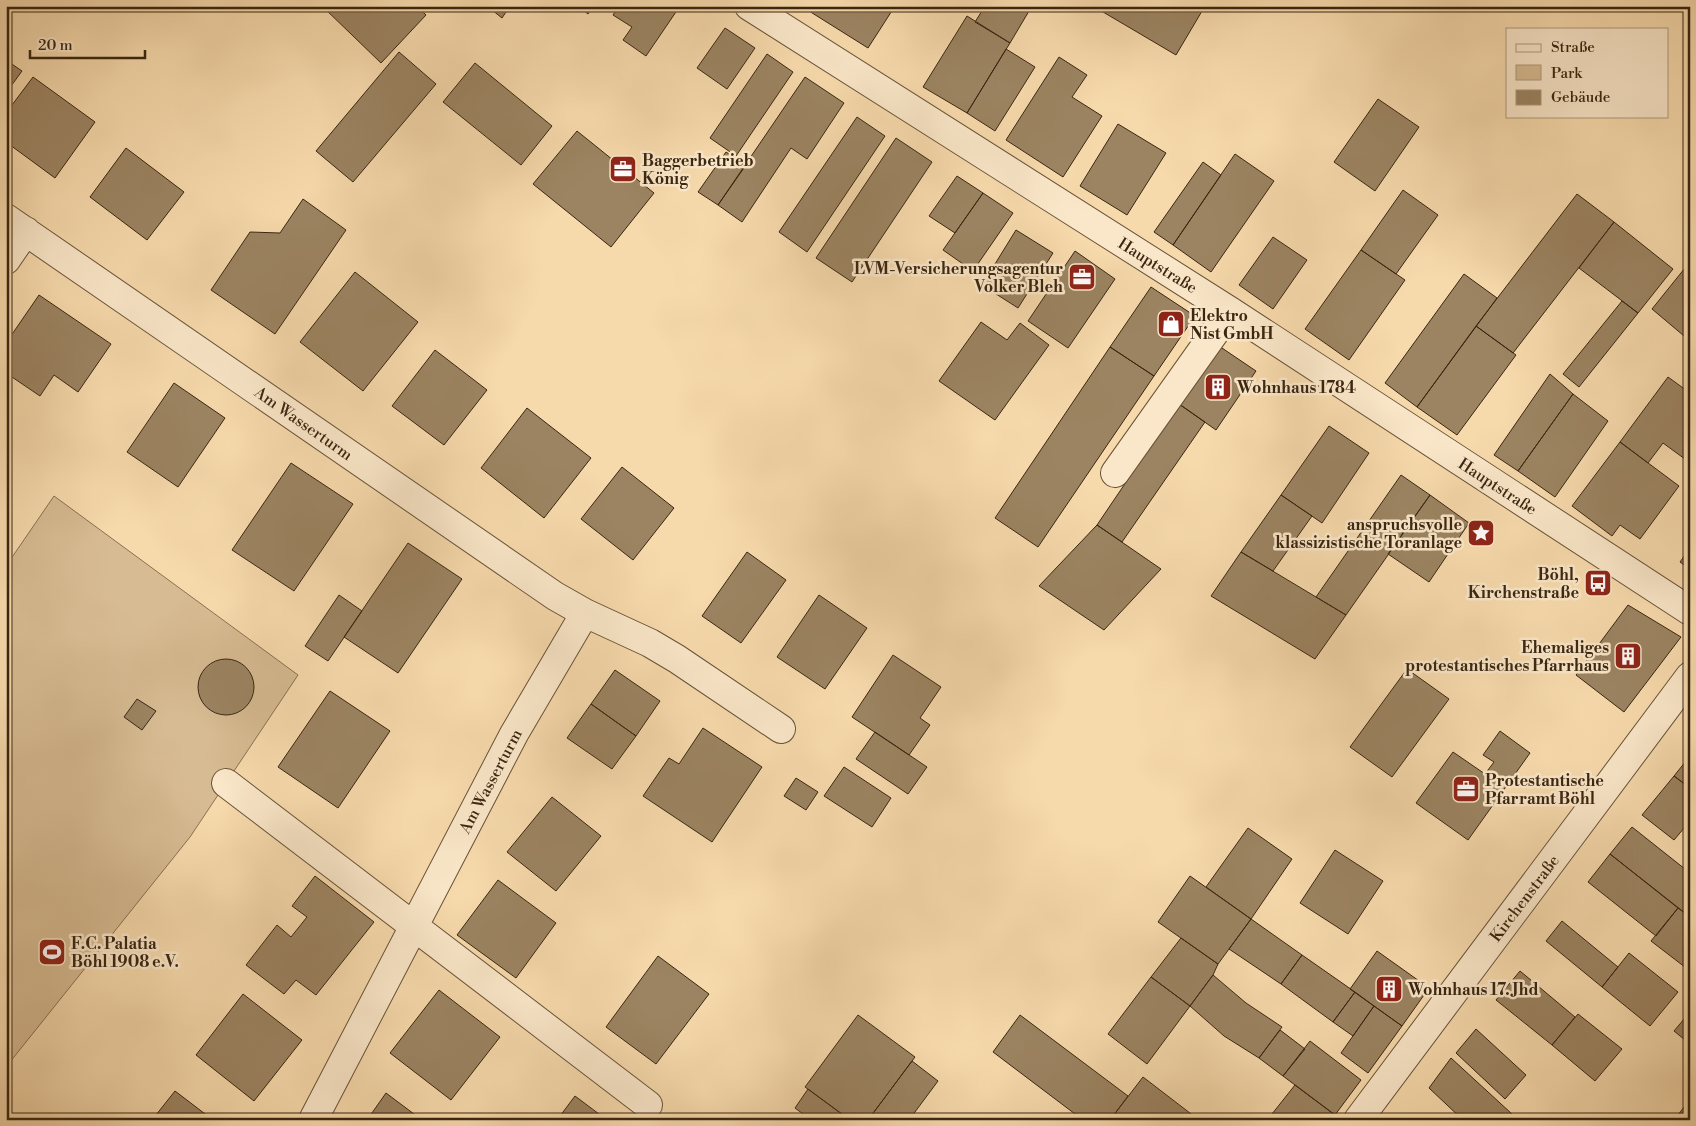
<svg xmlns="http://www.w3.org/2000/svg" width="1696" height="1126" font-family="'Libre Bodoni',serif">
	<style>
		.green { fill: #d7bb92; stroke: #887052 }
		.building { fill: #9c8462; stroke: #3a2611 }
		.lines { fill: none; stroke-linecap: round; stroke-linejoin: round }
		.minor-casing { stroke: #695338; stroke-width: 30 }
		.minor { stroke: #fae7c9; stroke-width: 28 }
		.labels { text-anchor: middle; stroke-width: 5; stroke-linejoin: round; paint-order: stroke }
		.poi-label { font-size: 16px; font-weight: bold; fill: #3a2611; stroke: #fae7c9; text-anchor: start }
		.street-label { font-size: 16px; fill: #3a2611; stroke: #fae7c9 }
	</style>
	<rect width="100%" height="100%" fill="#f7daac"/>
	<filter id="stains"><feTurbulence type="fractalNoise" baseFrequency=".004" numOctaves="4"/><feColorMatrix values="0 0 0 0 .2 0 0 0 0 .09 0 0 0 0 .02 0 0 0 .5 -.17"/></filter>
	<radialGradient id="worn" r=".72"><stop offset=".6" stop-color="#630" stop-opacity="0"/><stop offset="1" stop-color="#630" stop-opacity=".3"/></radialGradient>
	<path class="green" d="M54 496 298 675 190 837 6 1067V566Z"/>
	<path class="building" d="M322 6H417L426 15 381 63Z
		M487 6H510L502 18Z
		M578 6H593L588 14Z
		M619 6H680L646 56 623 40 632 27 613 15Z
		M812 6H895L868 48 809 11Z
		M985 6H1032L1010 43 975 22Z
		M1100 6H1205L1176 55 1098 9Z
		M967 16 1010 43 967 113 923 87Z
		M725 28 755 48 727 89 697 68Z
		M1006 49 1035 67 995 131 967 113Z
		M399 52 436 84 353 182 316 151Z
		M767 54 793 72 736 156 710 138Z
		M1059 57 1087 75 1072 97 1102 116 1063 177 1006 140Z
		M6 60 22 71 6 93Z
		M475 63 552 126 521 165 443 102Z
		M33 77 95 122 55 178 6 142V113Z
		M805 77 844 103 807 159 791 148 742 222 718 205Z
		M1378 99 1419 127 1375 191 1334 162Z
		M857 117 885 136 807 252 779 232Z
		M1118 124 1166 153 1127 215 1080 186Z
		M577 131 654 193 611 247 533 184Z
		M896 138 932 162 852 282 816 258Z
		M126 148 184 192 147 240 90 197Z
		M726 152 746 165 718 205 698 192Z
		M1235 154 1274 181 1211 272 1173 245Z
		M1203 162 1221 175 1173 245 1154 232Z
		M957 176 983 193 955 233 929 216Z
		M1403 190 1438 215 1396 274 1361 250Z
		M983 193 1013 213 973 271 943 250Z
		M1577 194 1614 222 1513 353 1476 326Z
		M303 199 346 230 275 334 211 290 250 232 280 233Z
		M1614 222 1673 269 1638 313 1579 268Z
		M1016 230 1053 253 1018 308 982 285Z
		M1273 237 1307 260 1273 309 1239 285Z
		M1361 250 1405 280 1349 360 1305 329Z
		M1075 251 1115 279 1068 348 1028 321Z
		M1689 263H1690V341L1652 309Z
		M355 272 418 322 363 391 300 342Z
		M1464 274 1497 298 1417 407 1385 383Z
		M1151 287 1195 316 1154 376 1110 347Z
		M39 295 111 344 78 392 54 375 40 396 6 373V343Z
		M1622 301 1638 313 1579 387 1563 374Z
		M981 322 1007 340 1020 323 1049 345 995 420 939 381Z
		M1476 326 1516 355 1457 435 1417 407Z
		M1219 346 1256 371 1216 430 1179 404Z
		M1110 347 1154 376 1038 547 995 518Z
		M435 350 487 390 444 445 392 406Z
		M1550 374 1573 394 1518 471 1494 455Z
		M1668 377 1690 393V461L1689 462 1663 443 1648 463 1620 442Z
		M174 383 225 418 178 487 127 452Z
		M1573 394 1608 421 1555 497 1518 471Z
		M1179 404 1205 422 1122 542 1097 525Z
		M527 408 591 458 544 518 481 468Z
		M1329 426 1369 453 1322 523 1281 495Z
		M1620 442 1679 486 1640 539 1620 525 1612 536 1572 506Z
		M291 463 353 504 294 591 232 550Z
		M622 467 674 508 633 560 581 519Z
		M1401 475 1430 495 1346 615 1316 597Z
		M1281 495 1312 516 1273 571 1241 552Z
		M1430 495 1469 523 1429 582 1388 554Z
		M1097 525 1161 569 1104 630 1039 586Z
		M408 543 462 579 398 673 344 637Z
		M1690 548V569L1680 562Z
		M747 552 786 580 741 643 702 616Z
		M1241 552 1346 615 1315 659 1211 596Z
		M339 595 362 611 328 661 305 646Z
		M819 595 867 628 825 689 777 657Z
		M1628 605 1681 637 1624 712 1576 675Z
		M893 655 941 687 920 718 930 725 909 755 852 717Z
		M198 687a28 28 0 1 1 56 0a28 28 0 1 1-56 0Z
		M1407 669 1449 699 1392 777 1350 747Z
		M615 670 660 701 636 736 591 704Z
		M330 691 390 731 338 808 278 767Z
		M137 699 156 711 142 730 124 717Z
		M591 704 636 736 612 769 567 738Z
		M703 728 762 767 712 842 643 796 669 758 679 764Z
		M1500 731 1530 753 1468 840 1416 803 1453 752 1485 774 1494 762 1483 755Z
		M875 732 927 767 908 794 856 759Z
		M1690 756V788L1674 776Z
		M844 767 891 798 872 827 824 796Z
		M1674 776 1690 788V821L1674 840 1642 815Z
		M796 778 818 792 806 810 784 796Z
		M552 797 601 836 556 891 507 852Z
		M1632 827 1690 873V917L1610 854Z
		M1248 828 1292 859 1251 919 1206 887Z
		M1335 850 1383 881 1348 934 1300 903Z
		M1610 854 1678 908 1656 936 1588 882Z
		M315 876 374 922 316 995 296 980 284 994 246 965 277 925 291 937 307 917 292 906Z
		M1190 876 1251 919 1218 964 1158 922Z
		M498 880 556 923 516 978 457 935Z
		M1678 908 1690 917V971L1651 941Z
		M1251 919 1302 955 1281 984 1229 949Z
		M1562 921 1618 967 1602 987 1546 941Z
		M1181 938 1218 964 1213 975 1190 1006 1151 977Z
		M1377 951 1429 988 1402 1026 1350 989Z
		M1629 953 1678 992 1650 1026 1602 987Z
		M1302 955 1355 992 1333 1022 1281 984Z
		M658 956 709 994 656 1064 606 1027Z
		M1520 971 1575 1017 1552 1045 1496 1000Z
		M1213 975 1246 1003 1282 1027 1259 1058 1224 1036 1190 1006Z
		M1151 977 1190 1006 1147 1064 1108 1034Z
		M439 990 500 1037 451 1100 390 1053Z
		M1355 992 1374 1006 1353 1036 1333 1022Z
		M243 994 302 1040 254 1101 196 1055Z
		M1374 1006 1402 1026 1368 1073 1341 1053Z
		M1690 1012V1044L1674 1031Z
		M1578 1014 1622 1049 1595 1081 1552 1045Z
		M858 1015 915 1057 868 1120H850L805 1087Z
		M1020 1015 1128 1096 1110 1120H1083L993 1052Z
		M1476 1029 1526 1075 1505 1099 1456 1053Z
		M1280 1030 1305 1049 1283 1076 1259 1058Z
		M1310 1041 1361 1080 1335 1115 1283 1076Z
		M1451 1058 1512 1114 1506 1120H1463L1429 1088Z
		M912 1061 938 1081 909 1120H868Z
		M1143 1077 1199 1120H1110Z
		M1295 1085 1335 1115 1331 1120H1280L1272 1114Z
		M808 1089 850 1120H811L795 1108Z
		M175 1091 213 1120H152Z
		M386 1093 422 1120H367Z
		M575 1096 607 1120H557Z
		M1688 1102 1690 1104V1120H1674Z"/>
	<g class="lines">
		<g class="minor-casing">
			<path id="minor" d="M749 6 1230 311 1690 611
				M6 218 555 596 585 613 650 643 677 659 781 729
				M6 260 26 231
				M1115 473 1230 311
				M226 783 648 1105
				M313 1120 514 734 585 613
				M1358 1120 1690 676"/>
		</g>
		<use href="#minor" class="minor"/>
	</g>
	<defs>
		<g id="office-square" transform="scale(1.4375)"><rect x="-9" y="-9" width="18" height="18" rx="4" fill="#8f2418" stroke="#fae7c9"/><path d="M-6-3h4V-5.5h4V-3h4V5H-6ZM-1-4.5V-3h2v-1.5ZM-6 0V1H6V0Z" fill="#fff"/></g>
		<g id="shop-square" transform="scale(1.4375)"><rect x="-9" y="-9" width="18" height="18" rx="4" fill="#8f2418" stroke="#fae7c9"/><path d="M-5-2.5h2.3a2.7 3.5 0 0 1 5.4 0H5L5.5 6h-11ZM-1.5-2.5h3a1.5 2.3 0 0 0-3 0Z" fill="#fff"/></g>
		<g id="building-square" transform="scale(1.4375)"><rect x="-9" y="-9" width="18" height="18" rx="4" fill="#8f2418" stroke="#fae7c9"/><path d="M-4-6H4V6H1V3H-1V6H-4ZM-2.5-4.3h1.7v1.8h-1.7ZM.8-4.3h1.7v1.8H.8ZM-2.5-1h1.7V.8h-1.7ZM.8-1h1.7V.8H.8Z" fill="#fff"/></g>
		<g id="sight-square" transform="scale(1.4375)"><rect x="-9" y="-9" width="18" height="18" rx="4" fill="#8f2418" stroke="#fae7c9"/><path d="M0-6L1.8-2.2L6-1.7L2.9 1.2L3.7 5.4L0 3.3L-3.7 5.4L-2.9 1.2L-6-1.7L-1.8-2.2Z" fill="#fff"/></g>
		<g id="bus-square" transform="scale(1.4375)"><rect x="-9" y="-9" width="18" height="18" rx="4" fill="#8f2418" stroke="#fae7c9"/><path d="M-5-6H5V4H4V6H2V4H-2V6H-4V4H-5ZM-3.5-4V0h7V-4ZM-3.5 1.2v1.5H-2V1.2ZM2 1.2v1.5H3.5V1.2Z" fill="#fff"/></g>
		<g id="stadium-square" transform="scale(1.4375)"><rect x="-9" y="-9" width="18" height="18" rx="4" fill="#8f2418" stroke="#fae7c9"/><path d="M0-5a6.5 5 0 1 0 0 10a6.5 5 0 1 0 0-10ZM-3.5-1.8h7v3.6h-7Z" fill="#fff"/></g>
	</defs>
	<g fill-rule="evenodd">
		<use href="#office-square" x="623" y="169"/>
		<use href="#office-square" x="1082" y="277"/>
		<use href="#shop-square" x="1171" y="324"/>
		<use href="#building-square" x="1218" y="387"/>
		<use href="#sight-square" x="1481" y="533"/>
		<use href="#bus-square" x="1598" y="583"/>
		<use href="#building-square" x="1628" y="656"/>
		<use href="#office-square" x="1466" y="789"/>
		<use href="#stadium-square" x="52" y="952"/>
		<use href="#building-square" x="1389" y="989"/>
	</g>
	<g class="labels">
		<g class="poi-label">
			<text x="642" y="166">Baggerbetrieb<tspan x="642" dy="18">König</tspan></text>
			<text x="1063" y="274" text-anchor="end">LVM-Versicherungsagentur<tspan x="1063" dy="18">Volker Bleh</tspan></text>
			<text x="1190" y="321">Elektro<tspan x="1190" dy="18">Nist GmbH</tspan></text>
			<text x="1237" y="393">Wohnhaus 1784</text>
			<text x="1462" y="530" text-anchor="end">anspruchsvolle<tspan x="1462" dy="18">klassizistische Toranlage</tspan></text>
			<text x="1579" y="580" text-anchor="end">Böhl,<tspan x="1579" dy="18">Kirchenstraße</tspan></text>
			<text x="1609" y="653" text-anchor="end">Ehemaliges<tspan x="1609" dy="18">protestantisches Pfarrhaus</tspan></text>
			<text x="1485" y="786">Protestantische<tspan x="1485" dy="18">Pfarramt Böhl</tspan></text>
			<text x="71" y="949">F.C. Palatia<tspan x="71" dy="18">Böhl 1908 e.V.</tspan></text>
			<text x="1408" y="995">Wohnhaus 17. Jhd</text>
		</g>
		<g class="street-label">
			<text transform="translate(1158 265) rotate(32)" y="6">Hauptstraße</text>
			<text transform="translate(304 423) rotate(35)" y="6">Am Wasserturm</text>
			<text transform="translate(1498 486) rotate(33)" y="6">Hauptstraße</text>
			<text transform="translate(490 781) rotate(-62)" y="6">Am Wasserturm</text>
			<text transform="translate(1524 898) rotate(-53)" y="6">Kirchenstraße</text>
		</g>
	</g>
	<rect width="1696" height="1126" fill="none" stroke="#f7daac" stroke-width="25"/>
	<rect x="8" y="8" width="1681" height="1111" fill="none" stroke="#3a2611" stroke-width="2.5"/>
	<rect x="12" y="12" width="1671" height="1101" fill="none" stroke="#3a2611"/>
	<rect x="1506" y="28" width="162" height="90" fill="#fae7c9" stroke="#ad9a7f"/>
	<rect x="1516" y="44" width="25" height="8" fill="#fae7c9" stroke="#ad9a7f"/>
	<text x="1551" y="52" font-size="15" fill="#3a2611">Straße</text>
	<rect x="1516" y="65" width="25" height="15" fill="#d7bb92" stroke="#ad9a7f"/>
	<text x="1551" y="78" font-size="15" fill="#3a2611">Park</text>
	<rect x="1516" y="90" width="25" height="15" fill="#9c8462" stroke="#ad9a7f"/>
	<text x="1551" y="102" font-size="15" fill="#3a2611">Gebäude</text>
	<path d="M30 50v8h115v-8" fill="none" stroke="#3a2611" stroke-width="2.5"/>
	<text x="38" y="50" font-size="15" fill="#3a2611" stroke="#fae7c9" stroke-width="4" paint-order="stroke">20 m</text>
	<rect width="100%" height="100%" filter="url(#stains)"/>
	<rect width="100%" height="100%" fill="url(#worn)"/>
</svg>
